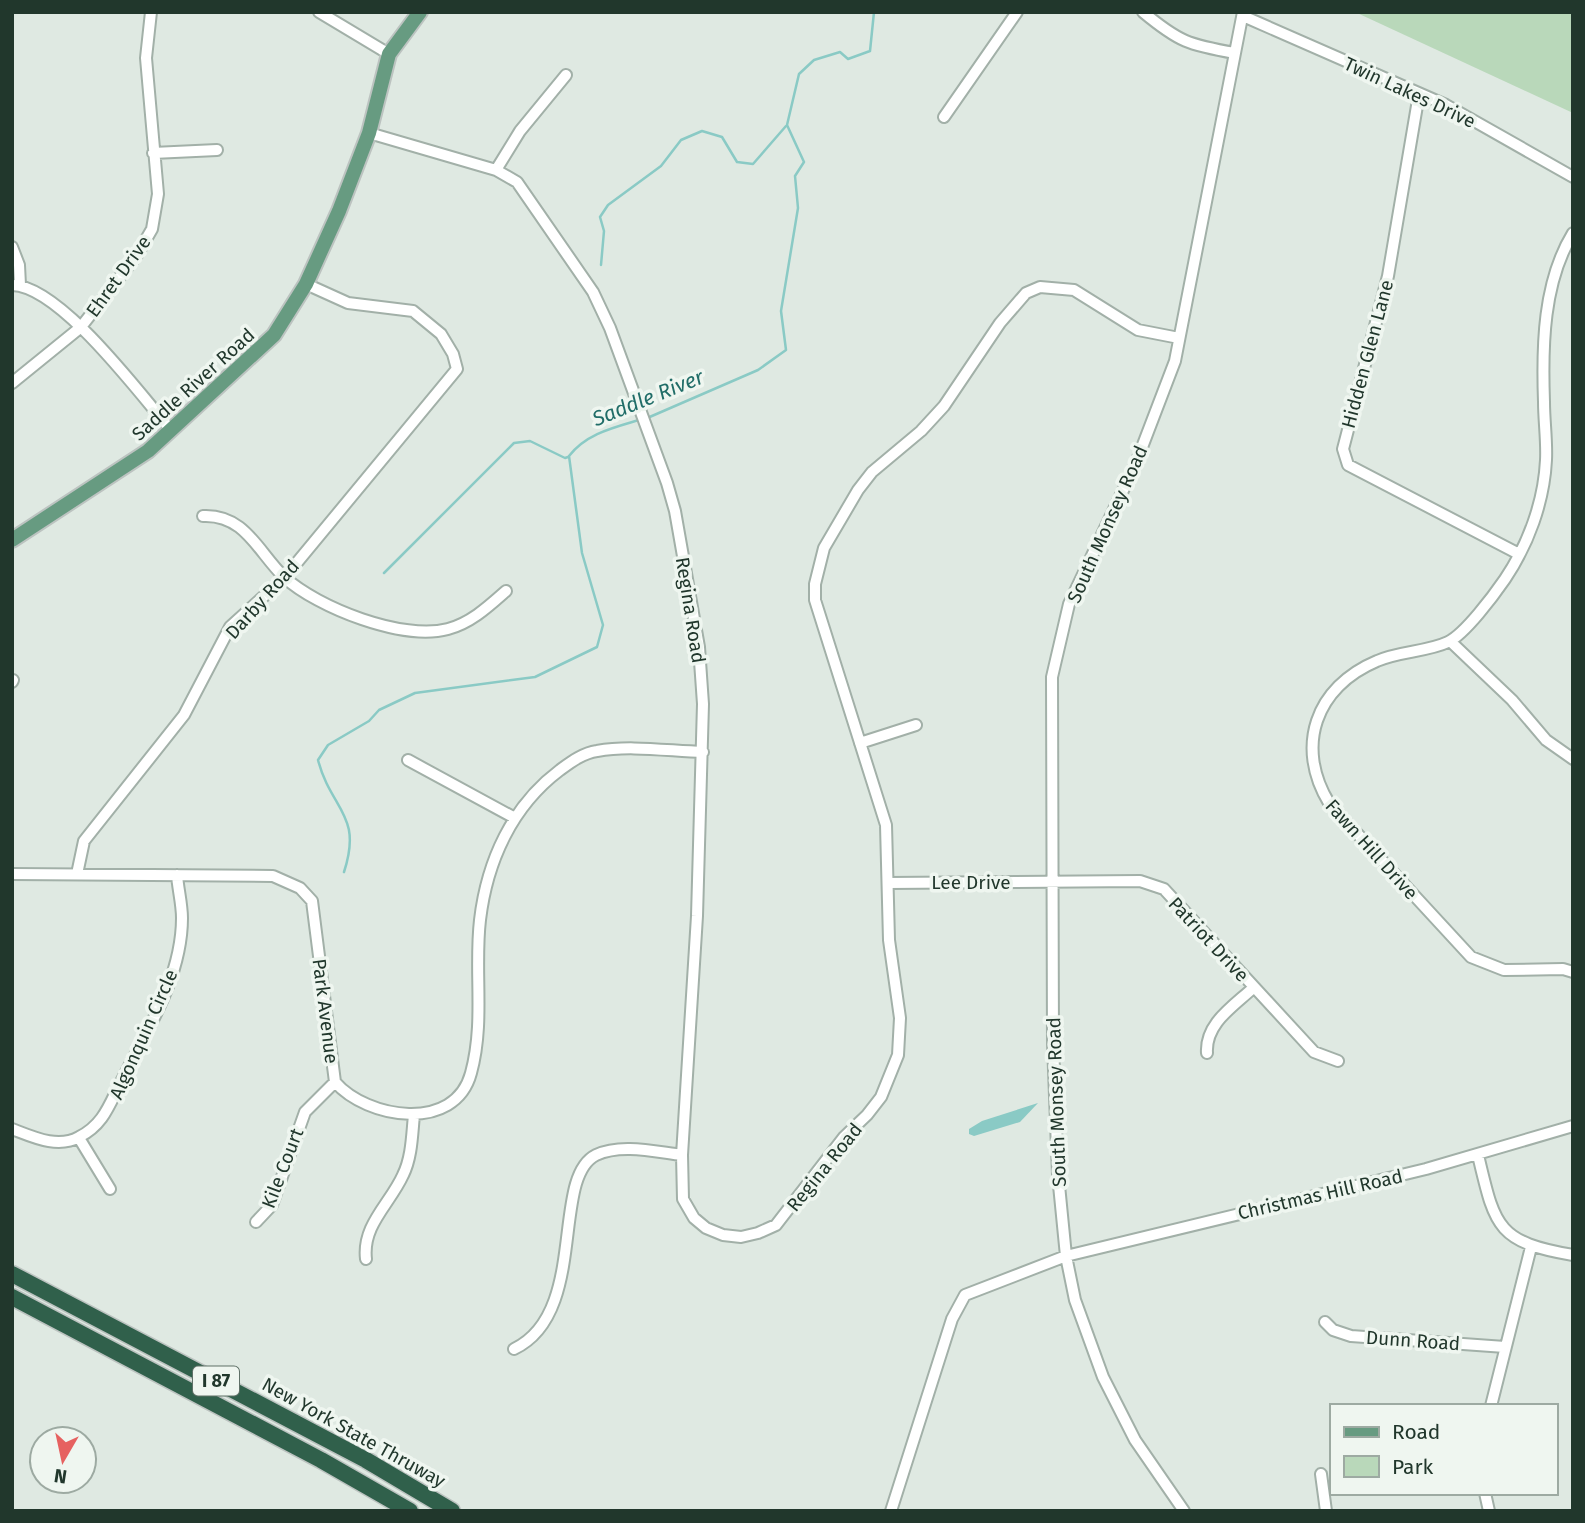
<svg xmlns="http://www.w3.org/2000/svg" width="1585" height="1523" font-family="'Fira Sans',sans-serif">
	<style>
		.green { fill: #b9d8ba }
		.water { fill: #8acac5 }
		.lines { fill: none; stroke-linecap: round; stroke-linejoin: round }
		.stream { stroke: #8acac5; stroke-width: 2.5 }
		.minor-casing { stroke: #a2b0a8; stroke-width: 14 }
		.major-casing { stroke: #bcc3c0; stroke-width: 18 }
		.highway-casing { stroke: #bcc3c0; stroke-width: 19 }
		.minor { stroke: #fff; stroke-width: 10 }
		.major { stroke: #679b81; stroke-width: 14 }
		.highway { stroke: #30604b; stroke-width: 16 }
		.labels { text-anchor: middle; stroke-width: 7; stroke-linejoin: round; paint-order: stroke }
		.shield { fill: #eff6f0; stroke: #5f7067; stroke-width: 2 }
		.shield-label { font-size: 18px; font-weight: bold; fill: #21372c }
		.street-label { font-size: 19px; fill: #21372c; stroke: #eff6f0 }
		.water-label { font-size: 21px; font-style: italic; fill: #216d68; stroke: #eff6f0 }
	</style>
	<rect width="100%" height="100%" fill="#dfe9e2"/>
	<path class="green" d="M1355 12H1573V113Z"/>
	<path class="water" d="M1038 1103 1020 1122 974 1136 969 1134V1129L982 1121Z"/>
	<g class="lines">
		<path class="stream" d="M601 265 604 231 600 217 608 205 661 166 681 140 702 131 722 137 737 162 753 164 786 126
			M645 419 758 370 786 350 781 311 798 208 795 176 804 162 787 125 799 74 814 60 840 52 848 59 870 51 874 12
			M384 573 514 443 530 441 565 458 568 457
			M344 872C363 814 331 810 318 760L328 745 369 721 379 710 415 693 535 677 597 647 603 625 582 553 569 456C586 434 612 428 639 420"/>
		<g class="minor-casing">
			<path id="minor" d="M319 12 389 54
				M1143 12C1179 42 1189 45 1235 53
				M1243 16 1446 105 1573 177
				M1419 94 1388 276 1343 449 1348 465 1519 554
				M944 117 1017 12
				M369 133 496 170 517 182 593 292 610 328 667 483 675 511 699 647 703 704 697 916 682 1155 683 1199 694 1218 706 1228 723 1235 741 1237 758 1233 776 1225 844 1137 867 1115 881 1097 898 1055 900 1018 889 940 886 825 815 600V584L824 548 858 490 872 472 921 431 944 406 1000 323 1026 293 1040 287 1074 290 1138 330 1179 338
				M153 153 217 150
				M496 170 520 131 566 75
				M1573 233C1543 282 1542 346 1544 402 1544 421 1547 441 1546 460 1544 502 1528 545 1505 579 1494 595 1465 634 1448 642 1427 652 1399 651 1377 661 1315 687 1295 747 1329 803L1471 957 1504 970 1563 969 1573 972
				M12 247 19 265 20 285
				M12 285C60 286 139 393 171 430
				M12 383 81 327 137 255 152 229 158 194 146 58 151 12
				M203 516C245 514 258 552 284 577 318 608 403 641 448 629 471 623 489 606 506 591
				M1450 641 1512 700 1546 740 1573 759
				M12 682 13 680
				M860 743 916 725
				M408 760 513 817
				M12 874 273 876 300 888 312 901 335 1082C367 1119 455 1133 471 1073 485 1022 474 971 480 920 487 861 512 806 560 770 571 762 583 753 597 751 630 745 669 751 703 752
				M77 874 84 841 184 715 230 627 285 577 457 369 453 354 441 334 413 311 348 303 306 284
				M888 883 1140 881 1164 889 1314 1052 1338 1061
				M1207 1053C1205 1023 1234 1006 1254 987
				M12 1129C33 1137 58 1149 79 1137 105 1124 110 1102 123 1078 148 1029 182 976 182 918 182 904 178 889 177 875
				M79 1138 110 1189
				M1478 1155C1495 1226 1496 1242 1573 1255
				M256 1222 272 1205 305 1112 335 1082
				M366 1259C362 1225 390 1204 403 1175 412 1157 412 1134 414 1115
				M1325 1322 1333 1330 1351 1336 1505 1347
				M514 1349C589 1313 550 1178 596 1155 621 1143 656 1152 682 1155
				M1491 1406 1531 1247
				M1321 1474 1326 1511
				M1485 1493 1489 1511
				M891 1511 952 1319 965 1295 1066 1256 1426 1169 1573 1126
				M1184 1511 1135 1440 1103 1377 1075 1300 1066 1256 1058 1175 1053 1044 1052 677 1069 604 1136 463 1175 361 1243 12"/>
		</g>
		<g class="major-casing">
			<path id="major" d="M12 540 148 451 274 335 306 284 339 211 369 133 389 54 420 12"/>
		</g>
		<g class="highway-casing">
			<path id="highway" d="M12 1274 366 1460 452 1511
				M12 1297 321 1460 410 1511"/>
		</g>
		<use href="#minor" class="minor"/>
		<use href="#major" class="major"/>
		<use href="#highway" class="highway"/>
	</g>
	<g class="labels">
		<rect class="shield" x="193" y="1366.5" width="46" height="29" rx="5"/>
		<g class="shield-label">
			<text x="216" y="1387">I 87</text>
		</g>
		<g class="street-label">
			<text transform="translate(1410 92) rotate(25)" y="7">Twin Lakes Drive</text>
			<text transform="translate(118 276) rotate(-54)" y="7">Ehret Drive</text>
			<text transform="translate(1367 354) rotate(-75)" y="7">Hidden Glen Lane</text>
			<text transform="translate(193 384) rotate(-42)" y="7">Saddle River Road</text>
			<text transform="translate(1107 524) rotate(-66)" y="7">South Monsey Road</text>
			<text transform="translate(262 599) rotate(-48)" y="7">Darby Road</text>
			<text transform="translate(691 610) rotate(81)" y="7">Regina Road</text>
			<text transform="translate(1372 849) rotate(48)" y="7">Fawn Hill Drive</text>
			<text x="971" y="889">Lee Drive</text>
			<text transform="translate(1209 939) rotate(47)" y="7">Patriot Drive</text>
			<text transform="translate(326 1011) rotate(83)" y="7">Park Avenue</text>
			<text transform="translate(143 1034) rotate(-66)" y="7">Algonquin Circle</text>
			<text transform="translate(1056 1102) rotate(-92)" y="7">South Monsey Road</text>
			<text transform="translate(824 1167) rotate(-51)" y="7">Regina Road</text>
			<text transform="translate(282 1168) rotate(-69)" y="7">Kile Court</text>
			<text transform="translate(1320 1194) rotate(-13)" y="7">Christmas Hill Road</text>
			<text transform="translate(1413 1340) rotate(4)" y="7">Dunn Road</text>
			<text transform="translate(354 1432) rotate(29)" y="7">New York State Thruway</text>
		</g>
		<g class="water-label">
			<text transform="translate(648 398) rotate(-22)" y="7">Saddle River</text>
		</g>
	</g>
	<rect width="1585" height="1523" fill="none" stroke="#21372c" stroke-width="28"/>
	<rect x="1330" y="1404" width="228" height="91" fill="#eff6f0" stroke="#9daaa2" stroke-width="2"/>
	<rect x="1344" y="1427" width="35" height="10" fill="#679b81" stroke="#9daaa2" stroke-width="2"/>
	<text x="1392" y="1439" font-size="21" fill="#21372c">Road</text>
	<rect x="1344" y="1456" width="35" height="21" fill="#b9d8ba" stroke="#9daaa2" stroke-width="2"/>
	<text x="1392" y="1474" font-size="21" fill="#21372c">Park</text>
	<g transform="translate(63 1460) rotate(189)"><circle r="33" fill="#eff6f0" stroke="#9daaa2" stroke-width="2"/>
	<path d="M0-5L12 26L0 18L-12 26Z" fill="#e66160"/>
	<text y="-10" font-size="19" font-weight="bold" text-anchor="middle" fill="#21372c">N</text>
	</g>
</svg>
